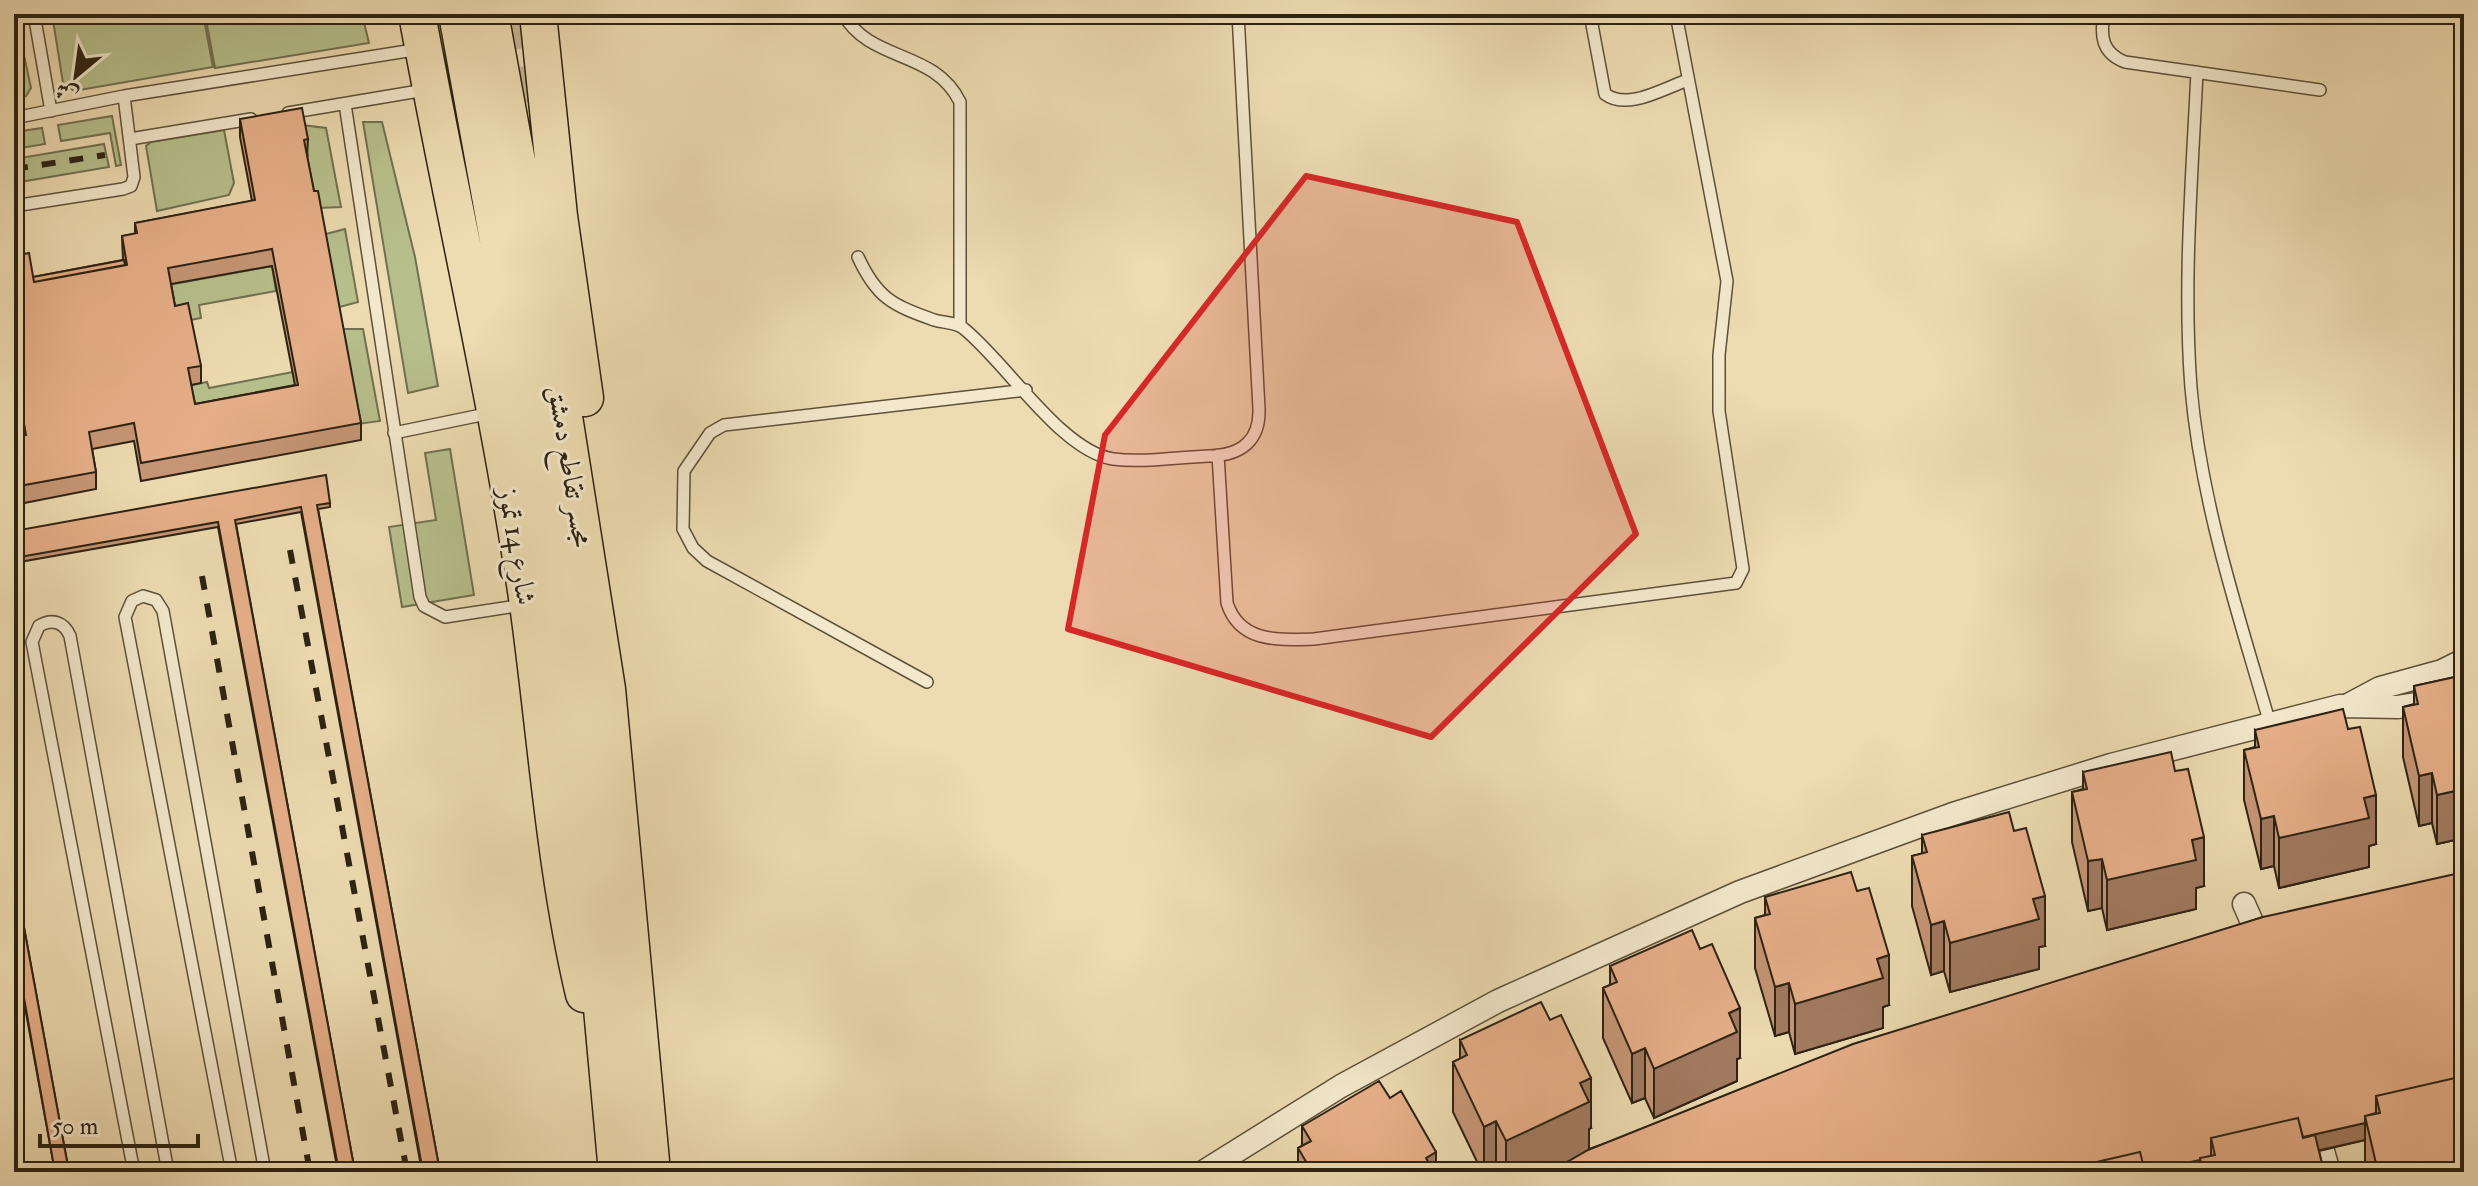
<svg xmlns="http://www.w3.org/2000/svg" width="2478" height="1186" font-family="'IM FELL Double Pica',Amiri,serif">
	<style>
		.green { fill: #b7c08d; stroke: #727150; stroke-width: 2 }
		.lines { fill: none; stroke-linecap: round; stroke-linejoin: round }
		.primary-tunnel { stroke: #c7b691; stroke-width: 36; stroke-dasharray: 36 18; stroke-linecap: butt }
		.lane-casing { stroke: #5d503a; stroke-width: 14 }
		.street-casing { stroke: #5d503a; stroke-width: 25 }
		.primary-casing { stroke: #2d2212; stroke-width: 39 }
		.lane { stroke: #f3e8cc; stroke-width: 11 }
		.street { stroke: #f3e8cc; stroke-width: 22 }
		.primary { stroke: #eddbb1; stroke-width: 36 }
		.rail { stroke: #2d2212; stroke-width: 6; stroke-dasharray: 14 14; stroke-linecap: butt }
		.wall { fill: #c69676; stroke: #2d2212; stroke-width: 2; fill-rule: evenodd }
		.shaded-wall { fill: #a17a60; stroke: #2d2212; stroke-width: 2 }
		.building { fill: #e6af89; stroke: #2d2212; stroke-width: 2; fill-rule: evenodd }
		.marked { fill: #d62828; fill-opacity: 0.2; stroke: #d62828; stroke-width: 6; stroke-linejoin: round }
		.labels { text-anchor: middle; stroke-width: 6; stroke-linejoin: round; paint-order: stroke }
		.street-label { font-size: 28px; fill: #2d2212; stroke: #f3e8cc }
	</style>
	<rect width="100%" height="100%" fill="#eddbb1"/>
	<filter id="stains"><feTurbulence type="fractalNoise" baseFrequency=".0025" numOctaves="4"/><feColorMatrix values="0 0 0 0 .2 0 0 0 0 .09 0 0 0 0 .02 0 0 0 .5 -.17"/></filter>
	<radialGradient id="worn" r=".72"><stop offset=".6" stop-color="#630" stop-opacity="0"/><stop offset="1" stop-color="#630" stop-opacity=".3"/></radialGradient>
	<path class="green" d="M52 14H203L213 67 74 91 63 83Z
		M205 14H362L369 43 215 68Z
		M16 17 31 88 26 96 14 101Z
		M112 116 121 165 116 166 110 133 61 141 58 125Z
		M363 122H382L415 257 438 386 408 393Z
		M302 125 326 128 341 207 318 208 304 157 308 156Z
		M42 128 45 144 14 149V132Z
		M224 130 234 183 229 195 157 211 146 146 151 142Z
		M104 144 109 167 14 183V159Z
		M345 229 358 302 336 308 322 235Z
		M272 266 276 291 199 305 201 318 175 323 168 285Z
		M340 329H363L380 421 358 424Z
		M293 372 298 402 195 422 188 386 207 382 209 388Z
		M450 449 474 595 402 607 389 527 436 520 425 453Z"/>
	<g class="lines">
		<path class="primary-tunnel" d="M510 14 539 145"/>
		<g class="lane-casing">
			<path id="lane" d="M34 14 51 111
				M843 14C871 63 934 49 960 102V325
				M1590 14 1605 94C1628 111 1664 88 1688 80
				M2104 14C2100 36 2102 53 2125 62L2320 90
				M2197 72C2192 177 2183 283 2191 388 2201 503 2238 613 2270 724
				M124 96 420 49
				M345 104 420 597 424 606 445 617 523 605
				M288 113 425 90
				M14 118 124 96 134 177 131 186 123 189 14 206
				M130 139 251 119
				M858 257C877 298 892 305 934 320 944 323 955 322 963 328 1006 362 1061 451 1113 459 1143 463 1179 457 1210 456 1242 455 1260 440 1259 409L1238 14
				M394 433 491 413
				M1218 455 1227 603C1240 643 1278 640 1314 639L1736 583 1743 569 1719 411V355L1727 281 1676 14
				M927 682 707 561 693 548 683 529 684 471 710 433 724 425 1026 390
				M134 1172 32 642 39 626C52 618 64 622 70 636L168 1172
				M232 1172 125 617 132 601 143 596 156 600 163 611 265 1172"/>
		</g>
		<g class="street-casing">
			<path id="street" d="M2350 704 2380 688 2442 671 2464 660
				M2244 904 2263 947
				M2315 1123 2329 1172
				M1203 1172 1341 1086 1498 1001 1740 892 1953 814 2111 765 2340 706 2398 707 2464 697"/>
		</g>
		<g class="primary-casing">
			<path id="primary" d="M417 14C453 211 499 406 528 604 546 734 554 866 584 994
				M457 14 532 427 573 693 617 1172
				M490 14 565 423 607 689 652 1172
				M538 14 559 216 585 398"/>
		</g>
		<use href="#lane" class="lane"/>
		<use href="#street" class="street"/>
		<use href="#primary" class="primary"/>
		<path class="rail" d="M14 169 105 155
			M290 550 407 1172
			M202 576 310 1172"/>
	</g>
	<path class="wall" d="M240 119 308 139 307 157 361 423V440L141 481 134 441 92 449 96 472V489L14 505V437L23 436 19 414H14V256L33 277 123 260 122 236 135 234V223L252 201 240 137ZM272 266 295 385 195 404 191 385 201 383V366L175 306 171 284Z
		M330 503V507L318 509 440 1172H422L301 512 236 524 355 1172H338L218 527 14 563V531Z
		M2464 675V838L2437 844 2432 823 2419 826 2403 757V707L2414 704V686Z
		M2255 730 2376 844 2369 846V867L2279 888 2274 866 2261 869 2244 800V750L2255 747Z
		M2083 772 2204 886 2196 888V909L2107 930 2102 908 2088 911 2072 842V792L2083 789Z
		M1922 835 2045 946 2039 947V969L1950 992 1944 971 1931 975 1912 906V856L1922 854Z
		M14 873 69 1172H55L14 947Z
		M1765 897 1889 1005 1883 1007V1028L1795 1054 1789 1032 1775 1036 1755 968V918L1765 915Z
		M2263 917 2464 1172H2367L2365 1166V1140L2319 1151 2324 1172H1550L1566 1163 1546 1172H1497L1496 1170 1493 1172H1482L1453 1112V1062L1460 1059V1040L1591 1128 1589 1129V1149Z
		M1610 966 1740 1058 1737 1059V1081L1654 1118 1645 1098 1632 1103 1603 1038V988L1610 985Z
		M1302 1126 1436 1172H1298V1148L1302 1146Z"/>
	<path class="shaded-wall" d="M2432 773V823L2419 826V776Z
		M2464 789V838L2437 844V795Z
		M2376 795V844L2369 846V867L2279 888V838L2364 798Z
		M2274 816V866L2261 869V819Z
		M2204 837V886L2196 888V909L2107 930V880L2192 840Z
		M2102 859V908L2088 911V861Z
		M2045 896V946L2039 947V969L1950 992V943L2033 899Z
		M1944 921V971L1931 975V925Z
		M1889 955V1005L1883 1007V1028L1795 1054V1004L1877 959Z
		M1789 983V1032L1775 1036V987Z
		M1740 1008V1058L1737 1059V1081L1654 1118V1069L1729 1013Z
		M1645 1048V1098L1632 1103V1054Z
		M1591 1078V1128L1589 1129V1152L1546 1172H1506V1141L1580 1083Z
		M1496 1121V1170L1493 1172H1484V1127Z
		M2365 1123V1140L2223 1172 2215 1156Z
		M1436 1152V1172H1426V1158Z
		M2200 1160V1172H2144Z"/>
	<path class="building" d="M302 108 308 139 304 140 314 191H318L361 423 141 463 134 423 89 432 96 472 14 487V437L26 435 19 396 14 397V256L29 253 34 282 127 265 122 236 137 233 135 223 255 200 240 119ZM272 249 298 385 195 404 188 368 201 366 188 303 175 306 168 268Z
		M124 260 125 265 34 282 33 277Z
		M326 475 330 503 317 505 440 1172H423L301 507 235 520 355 1172H339L218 522 14 558V531Z
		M2464 675V789L2437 795 2432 773 2419 776 2403 707 2418 704 2414 686Z
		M2343 709 2348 729 2360 727 2376 795 2364 798 2369 818 2279 838 2274 816 2261 819 2244 750 2259 747 2255 730Z
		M2171 752 2175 771 2188 769 2204 837 2192 840 2196 860 2107 880 2102 859 2088 861 2072 792 2087 789 2083 772Z
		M2009 812 2014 831 2026 828 2045 896 2033 899 2039 919 1950 943 1944 921 1931 925 1912 856 1927 852 1922 835Z
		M1851 872 1857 891 1869 888 1889 955 1877 959 1883 978 1795 1004 1789 983 1775 987 1755 918 1770 914 1765 897Z
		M2464 872V1076L2376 1096V1113L2365 1116V1123L2303 1137 2298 1118 2211 1138V1156L2200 1158V1160L2145 1172 2140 1152 2053 1172H1550L1588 1150 1853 1044 2263 917Z
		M14 873 69 1172H55L14 942Z
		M1692 930 1700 949 1712 944 1740 1008 1729 1013 1737 1032 1654 1069 1645 1048 1632 1054 1603 988 1617 982 1610 966Z
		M1541 1002 1550 1020 1561 1015 1591 1078 1580 1083 1589 1102 1506 1141 1496 1121 1484 1127 1453 1062 1467 1055 1460 1040Z
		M2464 1076V1172H2378L2365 1116 2380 1113 2376 1096Z
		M1379 1081 1390 1098 1401 1091 1436 1152 1426 1158 1434 1172H1312L1298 1148 1311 1141 1302 1126Z
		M2298 1118 2303 1138 2315 1135 2324 1172H2203L2200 1158 2215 1155 2211 1138Z
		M2140 1152 2145 1172H2053Z"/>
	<path class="marked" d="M1306 176 1517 222 1636 534 1431 737 1068 629 1105 435Z"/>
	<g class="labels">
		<g class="street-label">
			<text transform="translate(571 466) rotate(81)" y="10">مجسر تقاطع دمشق</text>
			<text transform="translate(518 546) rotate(81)" y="10">شارع 14 تموز</text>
		</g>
	</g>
	<rect width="2478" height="1186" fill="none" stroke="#eddbb1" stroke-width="48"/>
	<rect x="16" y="16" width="2446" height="1154" fill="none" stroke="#2d2212" stroke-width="4"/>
	<rect x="24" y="24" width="2430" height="1138" fill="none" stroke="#2d2212" stroke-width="2"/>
	<g transform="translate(76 76) rotate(209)" stroke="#f3e8cc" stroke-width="6" paint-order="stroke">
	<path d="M0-6L14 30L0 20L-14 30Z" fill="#2d2212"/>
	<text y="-12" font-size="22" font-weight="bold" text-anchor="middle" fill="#2d2212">ش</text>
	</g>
	<path d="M40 1134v12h158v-12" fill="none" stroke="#2d2212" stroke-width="4"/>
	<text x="52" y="1134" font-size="24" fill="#2d2212" stroke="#f3e8cc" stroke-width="6" paint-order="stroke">50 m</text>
	<rect width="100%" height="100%" filter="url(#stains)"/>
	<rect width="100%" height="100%" fill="url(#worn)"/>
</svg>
